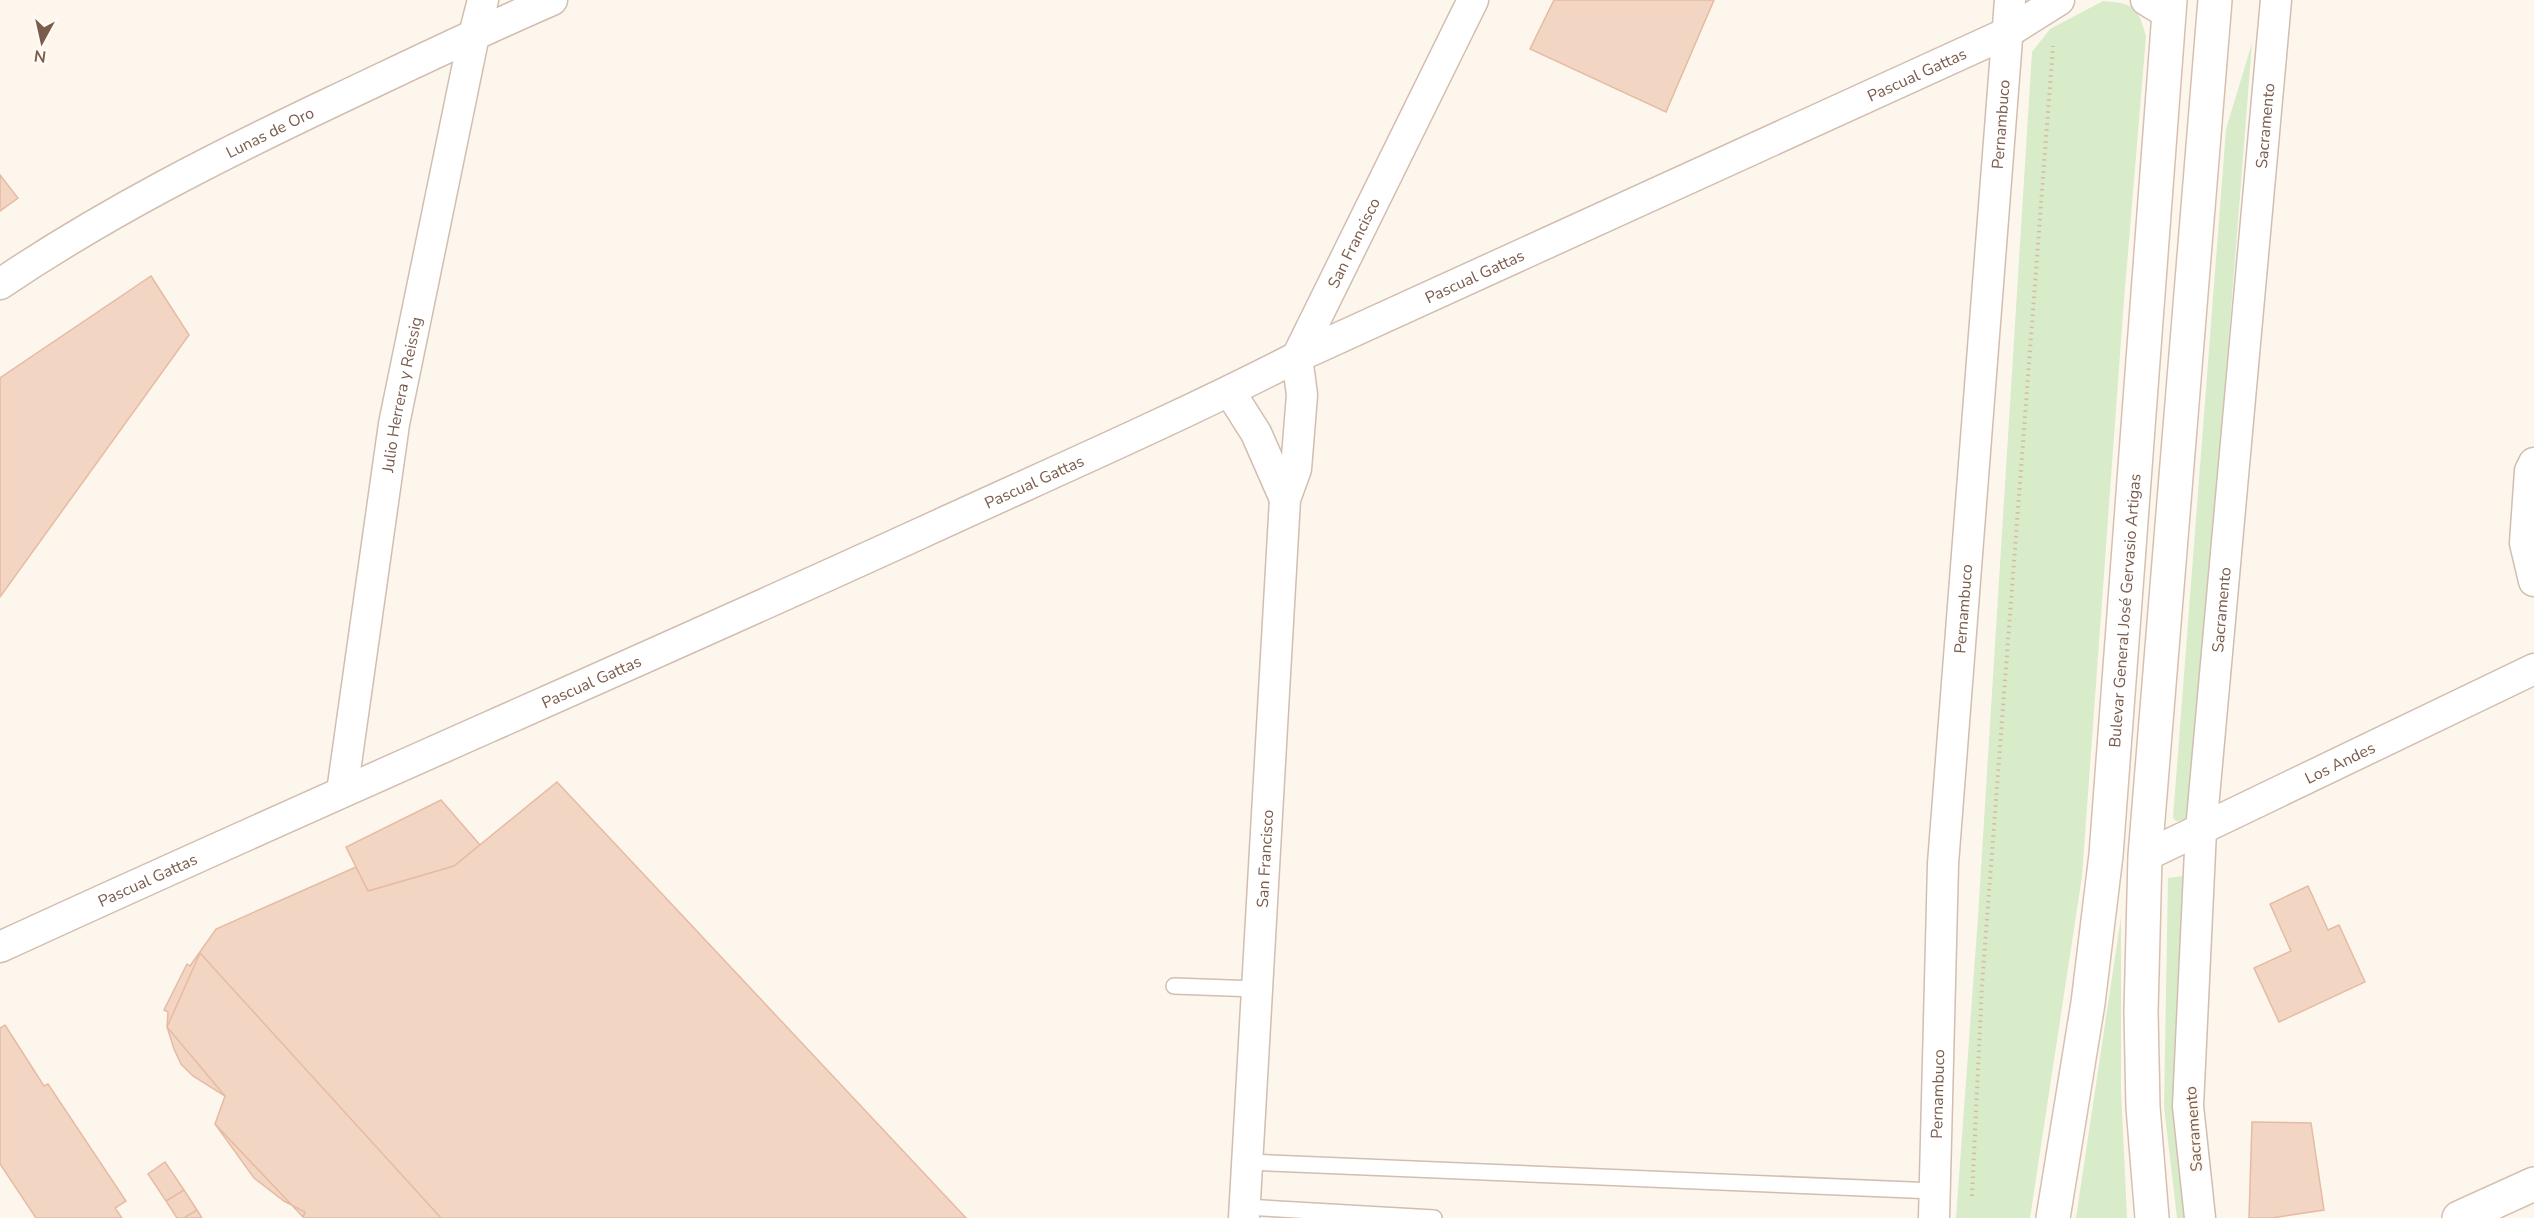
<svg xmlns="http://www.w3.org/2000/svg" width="2534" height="1218" font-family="'Nunito Sans',sans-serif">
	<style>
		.green { fill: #d8ecc9 }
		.building { fill: #f3d5c3; stroke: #e6bba3; stroke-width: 1.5 }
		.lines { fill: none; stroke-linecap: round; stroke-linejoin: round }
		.lane-casing { stroke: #d1beb0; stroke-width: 18 }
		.street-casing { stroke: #d1beb0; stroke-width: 33 }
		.secondary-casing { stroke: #d6c0b0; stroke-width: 36 }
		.path { stroke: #d9b8a5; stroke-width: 4; stroke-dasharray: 1.5 4.5; stroke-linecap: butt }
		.lane { stroke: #fff; stroke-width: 15 }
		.street { stroke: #fff; stroke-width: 30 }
		.secondary { stroke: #fff; stroke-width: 33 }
		.labels { text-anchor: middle; stroke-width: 4.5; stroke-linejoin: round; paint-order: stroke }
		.street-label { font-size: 16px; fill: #7a5c4d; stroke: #fffaf3 }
	</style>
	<rect width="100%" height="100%" fill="#fdf6ec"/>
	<path class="green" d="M2103 1C2134 3 2138 7 2146 36L2123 313 2082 876 2030 1218H1956L1978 917 2032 52 2050 29Z
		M2252 43 2192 808 2184 820 2176 821 2173 818 2226 129Z
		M2183 876 2177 1108 2187 1218H2177L2164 1107 2168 878Z
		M2121 917V1090L2127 1218H2076Z"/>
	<path class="building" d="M1554 0H1714L1666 112 1530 49Z
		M0 175 18 198 0 211Z
		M151 276 189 335 0 597V378Z
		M557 782 966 1218H305L303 1217 305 1212 284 1201 254 1178 215 1124 225 1096 193 1076 181 1064 174 1049 167 1027 168 1012 164 1010 187 964 190 966 216 929 356 867 368 891 454 866Z
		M441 800 480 845 454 866 368 891 346 847Z
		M2308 886 2328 930 2339 925 2365 982 2279 1022 2254 968 2291 951 2270 904Z
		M200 953 441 1218H304L215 1124 225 1096 167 1027Z
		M5 1025 44 1086 48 1084 126 1201 115 1208 122 1218H36L0 1164V1028Z
		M2252 1122 2311 1123 2324 1210 2272 1218H2249Z
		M165 1162 184 1190 166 1201 148 1174Z
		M184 1190 197 1210 184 1218H177L166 1201Z
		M197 1210 202 1218H184Z"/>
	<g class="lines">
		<g class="lane-casing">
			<path id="lane" d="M1174 986 1256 989
				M1247 1162 1935 1191
				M1245 1207 1434 1218"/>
		</g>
		<g class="street-casing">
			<g id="street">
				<path d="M2146 0 2169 14"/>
				<path id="s1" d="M0 284C107 212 218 156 334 101 406 67 478 32 552 0"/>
				<path d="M1230 392 1256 433 1285 499"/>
				<path d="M2534 463 2530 471 2525 543 2534 581"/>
				<path id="s2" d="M342 792 394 424 474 35 483 0"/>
				<path id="s3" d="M2145 856 2534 669"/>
				<path id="s4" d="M0 947C306 806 615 673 921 533 1047 475 1174 420 1297 357L2005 34 2059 0"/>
				<path id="s5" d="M1244 1218 1285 499 1296 469 1302 395 1297 357 1473 0"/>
				<path id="s6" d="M1934 1218 1943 864 2010 0"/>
				<path id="s7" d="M2200 1218 2188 1106 2201 830 2276 0"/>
			</g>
		</g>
		<g class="secondary-casing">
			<g id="secondary">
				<path id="s8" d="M2053 1218 2088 1003 2106 855 2170 0"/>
				<path d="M2152 1218 2143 1107 2141 1012 2145 856 2215 0"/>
				<path d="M2459 1218 2534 1184"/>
			</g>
		</g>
		<path class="path" d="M1972 1196 1982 985 2053 46"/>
		<use href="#lane" class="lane"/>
		<use href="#street" class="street"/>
		<use href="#secondary" class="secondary"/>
	</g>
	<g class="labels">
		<g class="street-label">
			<text dy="6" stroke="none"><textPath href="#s4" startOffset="2106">Pascual Gattas</textPath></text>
			<text dy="6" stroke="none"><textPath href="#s6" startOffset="1096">Pernambuco</textPath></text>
			<text dy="6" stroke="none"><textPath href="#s7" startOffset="1096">Sacramento</textPath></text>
			<text dy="6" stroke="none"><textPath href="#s1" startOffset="310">Lunas de Oro</textPath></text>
			<text dy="6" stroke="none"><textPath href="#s5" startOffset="992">San Francisco</textPath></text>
			<text dy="6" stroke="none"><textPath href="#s4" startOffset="1620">Pascual Gattas</textPath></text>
			<text dy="6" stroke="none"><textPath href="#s2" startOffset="402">Julio Herrera y Reissig</textPath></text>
			<text dy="6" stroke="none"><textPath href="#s4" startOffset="1134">Pascual Gattas</textPath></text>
			<text dy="6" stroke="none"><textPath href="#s6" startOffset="610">Pernambuco</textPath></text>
			<text dy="6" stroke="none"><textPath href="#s7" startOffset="610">Sacramento</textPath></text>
			<text dy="6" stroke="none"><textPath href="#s8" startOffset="612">Bulevar General José Gervasio Artigas</textPath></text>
			<text dy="6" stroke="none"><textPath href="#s4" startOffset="648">Pascual Gattas</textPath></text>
			<text dy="6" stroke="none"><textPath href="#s3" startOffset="216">Los Andes</textPath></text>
			<text dy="6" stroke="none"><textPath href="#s5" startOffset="360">San Francisco</textPath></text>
			<text dy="6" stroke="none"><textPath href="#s4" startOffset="162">Pascual Gattas</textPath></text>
			<text dy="6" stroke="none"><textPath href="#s6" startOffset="124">Pernambuco</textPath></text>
			<text transform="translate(2193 1129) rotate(-94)" y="6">Sacramento</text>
		</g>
	</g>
	<g transform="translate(42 42) rotate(188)" stroke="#fffaf3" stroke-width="4.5" paint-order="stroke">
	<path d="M0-4.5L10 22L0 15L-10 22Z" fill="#7a5c4d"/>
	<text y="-9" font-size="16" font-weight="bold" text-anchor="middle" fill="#7a5c4d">N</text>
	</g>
</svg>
